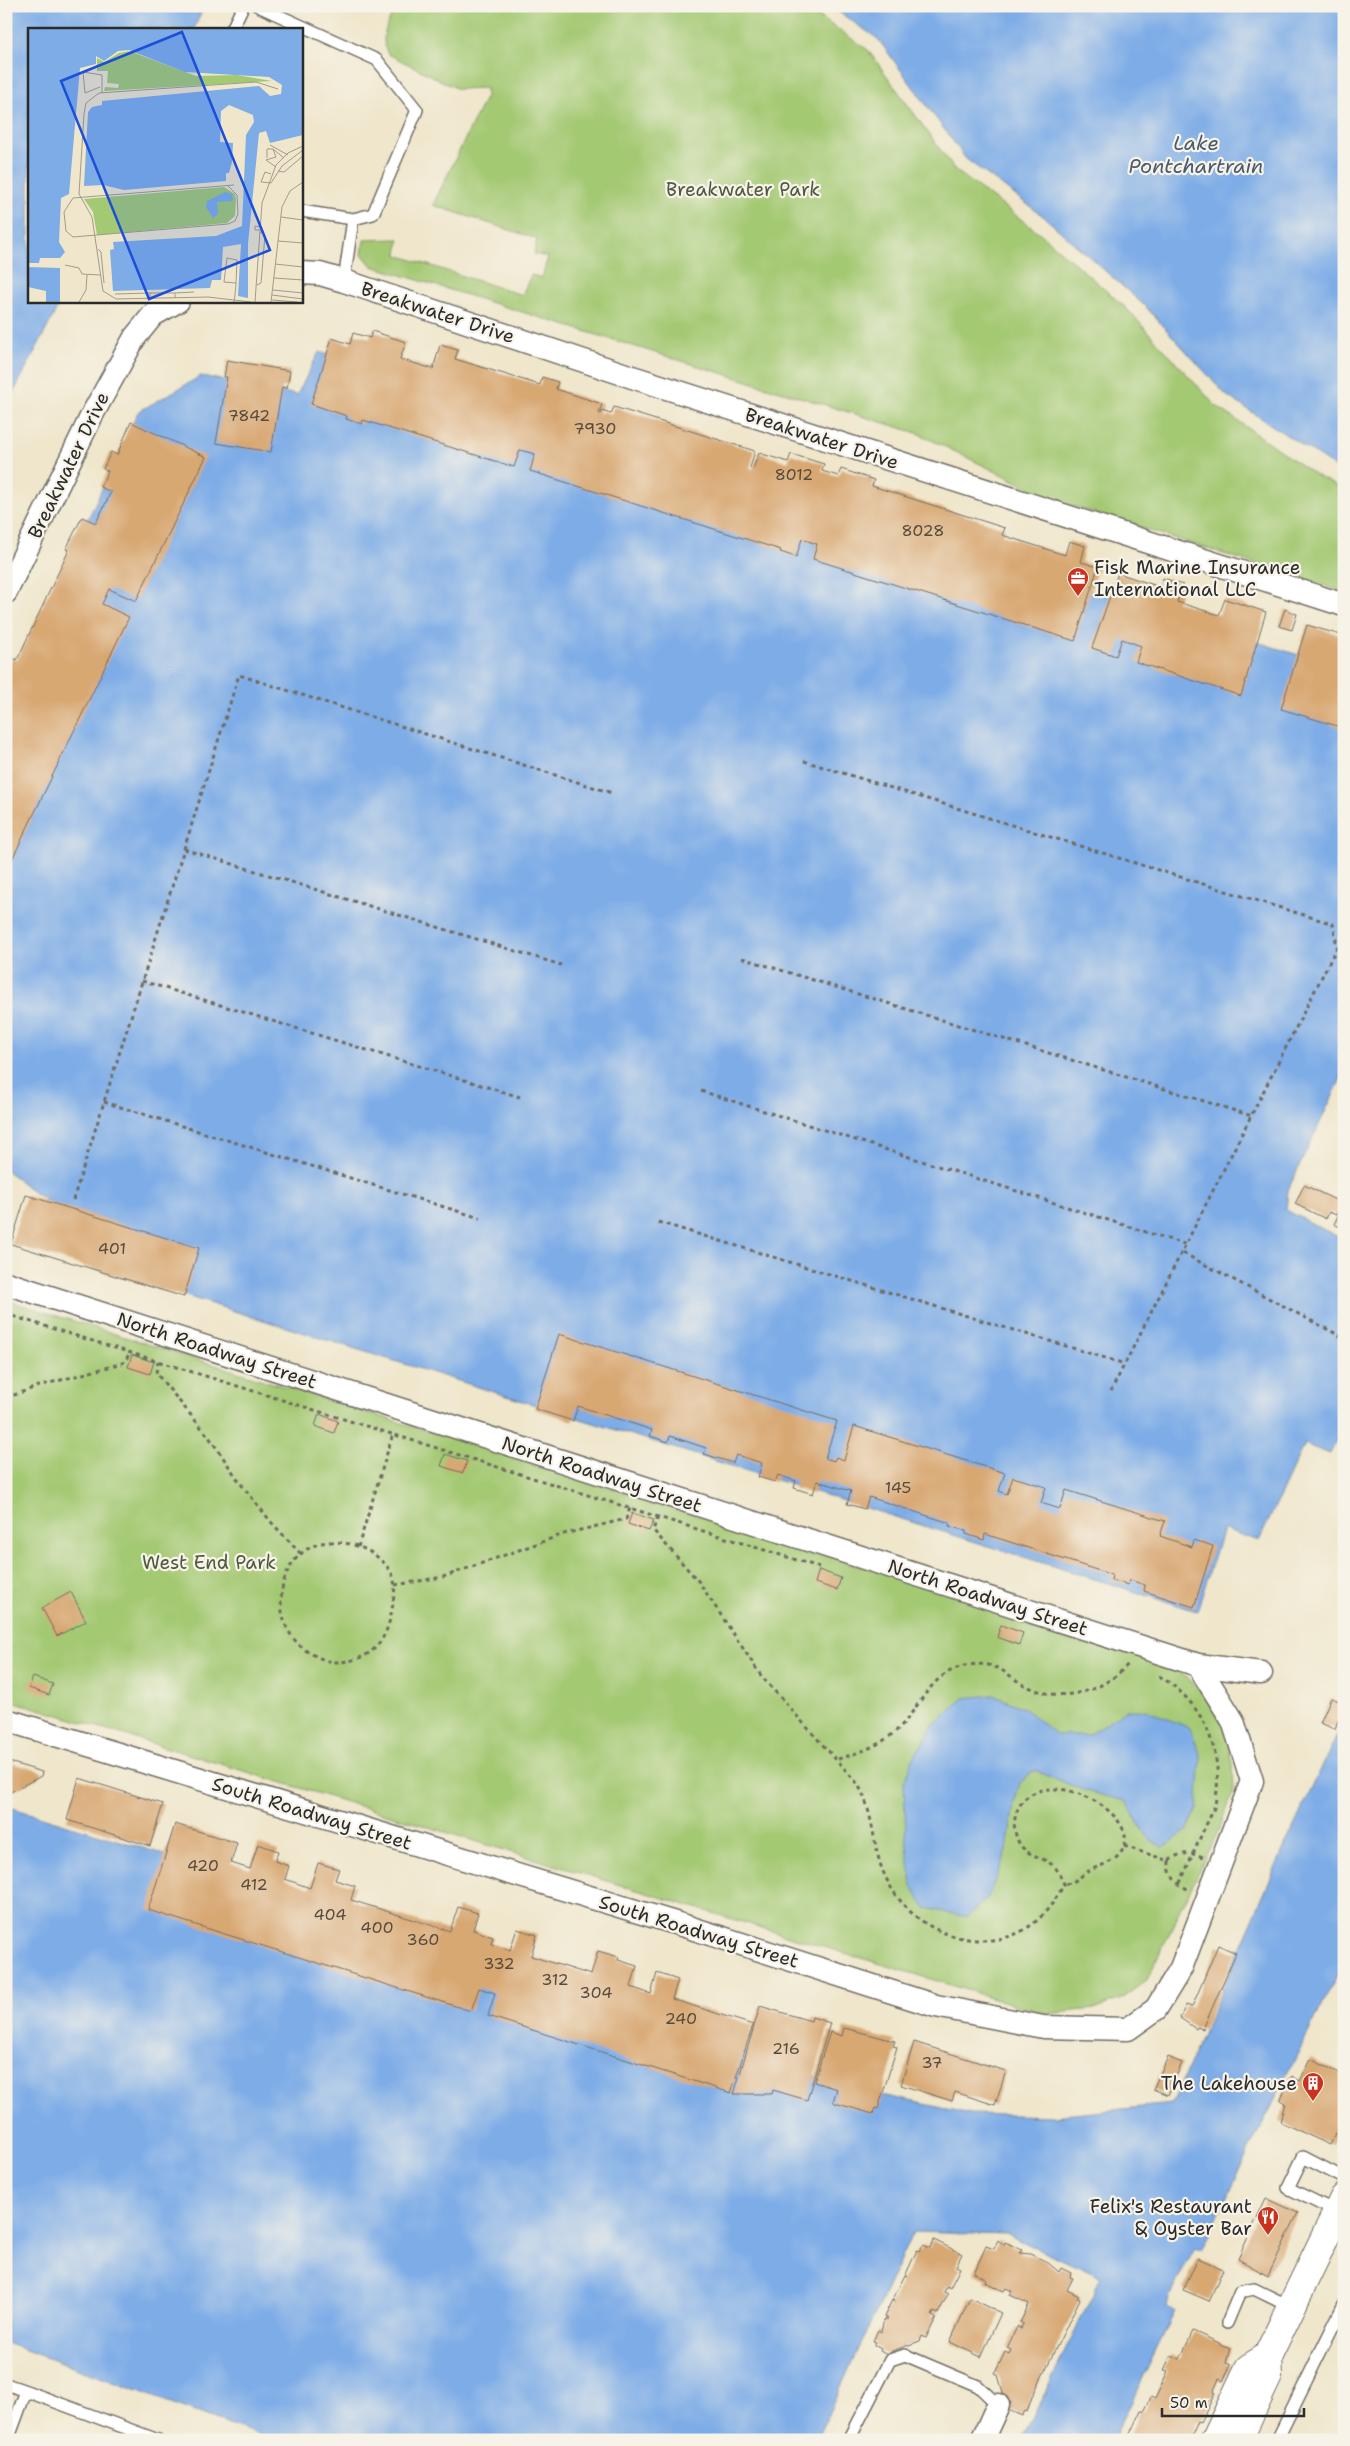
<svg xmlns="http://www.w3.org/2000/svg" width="1350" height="2446" font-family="'Shantell Sans',sans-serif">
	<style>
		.green { fill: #a4c973; stroke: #687a4f }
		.water { fill: #7dace7; stroke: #546c89 }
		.building { fill: #d8a873 }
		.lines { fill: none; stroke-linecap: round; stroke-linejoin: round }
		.lane-casing { stroke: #706c63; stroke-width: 14 }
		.street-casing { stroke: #706c63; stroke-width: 25 }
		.secondary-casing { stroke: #706c63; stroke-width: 30 }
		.path { stroke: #706c63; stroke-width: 3; stroke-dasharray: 4 4; stroke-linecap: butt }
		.lane { stroke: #fff; stroke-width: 11 }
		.street { stroke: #fff; stroke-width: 22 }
		.secondary { stroke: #fff; stroke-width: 28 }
		.labels { text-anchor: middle; stroke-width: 4.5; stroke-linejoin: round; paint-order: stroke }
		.number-label { font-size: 16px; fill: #564a3d }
		.park-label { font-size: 19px; fill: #4f5a41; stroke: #f7f3e8 }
		.street-label { font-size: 19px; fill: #2b2b2b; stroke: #f7f3e8 }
		.poi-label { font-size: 19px; fill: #2b2b2b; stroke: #f7f3e8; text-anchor: end }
		.water-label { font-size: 20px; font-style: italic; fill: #48586d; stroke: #f7f3e8 }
		.inset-road { fill: none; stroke: #a19b8b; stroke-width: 1 }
		.view { fill: #1d4ed8; fill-opacity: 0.15; stroke: #1d4ed8; stroke-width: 2.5 }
		.inset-edge { fill: none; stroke: #2b2b2b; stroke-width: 2.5 }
	</style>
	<rect width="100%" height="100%" fill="#f7f3e8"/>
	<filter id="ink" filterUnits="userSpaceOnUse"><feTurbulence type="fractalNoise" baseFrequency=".02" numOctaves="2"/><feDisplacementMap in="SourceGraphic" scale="10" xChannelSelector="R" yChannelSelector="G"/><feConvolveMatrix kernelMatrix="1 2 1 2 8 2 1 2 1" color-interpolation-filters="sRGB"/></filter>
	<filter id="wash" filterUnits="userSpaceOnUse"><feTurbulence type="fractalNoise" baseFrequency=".0096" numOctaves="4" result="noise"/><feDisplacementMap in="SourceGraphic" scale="20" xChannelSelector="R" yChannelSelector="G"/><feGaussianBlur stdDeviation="1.12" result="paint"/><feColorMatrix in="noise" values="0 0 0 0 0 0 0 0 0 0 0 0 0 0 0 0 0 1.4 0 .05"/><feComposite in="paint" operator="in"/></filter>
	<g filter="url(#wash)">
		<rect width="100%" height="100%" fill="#efe6cb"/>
		<path class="green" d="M396 6H804L868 50 955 170 1042 235 1126 308 1215 405 1315 475 1344 490V592L1056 501 917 433 372 266 362 254 364 240 399 239 397 255 522 295 531 275 542 278 548 257 534 254 537 239 433 205 486 96V88L458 89 388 54C378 37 389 22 396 6Z
			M6 1300 1154 1657 1184 1675 1205 1695 1223 1720 1233 1763 1234 1790 1218 1832 1147 1980 1121 1999 1094 2009 1046 2014 6 1699Z"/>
		<path class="water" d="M6 6H204L194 29H29V301H61L6 407Z
			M830 6H1344V473L1226 395 1145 306 1043 216 966 159 878 39Z
			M319 352 1344 669V1072L1288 1190 1286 1210 1344 1240V1423L1330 1454 1304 1444 1259 1541 1223 1529 1197 1611 186 1296 35 1193 6 1170V694L138 412 201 376 297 395Z
			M993 1695 1024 1708 1056 1735H1088L1126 1710H1146L1190 1728 1201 1755 1197 1809 1188 1830 1164 1847 1149 1839 1125 1801 1083 1790 1034 1770 1020 1783 1014 1803 1007 1851 988 1897 967 1917 926 1908 912 1887 906 1838 904 1783 913 1759 933 1725 964 1698Z
			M1344 1720V1962L1251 2146 1202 2250 1195 2247 1169 2297 1167 2307 1175 2311 1113 2440H1022L1101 2277 1008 2235 913 2232 816 2440H273L6 2343V1806L159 1853 789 2069 886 2096 971 2114 1054 2116 1172 2104 1288 1839Z"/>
		<g id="blocks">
			<path class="building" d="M372 331 406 342 400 359 433 369 440 345 458 350 455 359 540 385 542 377 558 382 556 389 602 404 599 413 601 414 602 411 611 414 614 407 755 451 750 468 753 469 759 453 788 462 791 454 824 464 822 471 838 476 841 469 874 480 872 486 1005 528 1002 535 1065 555 1069 541 1085 546 1081 562 1098 567 1075 641 813 559 817 544 802 539 796 557 780 552 781 550 530 471 535 454 520 450 514 467 363 420 362 424 346 419 347 416 311 404 332 338 350 344 353 333 370 338Z
				M227 360 290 371 287 388 282 387 271 452 216 443 227 377H224Z
				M131 422 206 457 136 601 109 589 102 604 129 617 6 872V683L10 675 6 674V670L12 658 17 660 69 550 66 549 82 517 96 523 111 492 100 487 108 471 103 469 111 452 117 455Z
				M1118 573 1160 587 1163 578 1183 585 1177 602 1219 615 1225 599 1266 612 1241 696 1136 662 1141 646 1122 639 1116 656 1092 648Z
				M1285 609 1297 614 1292 630 1279 626Z
				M1307 625 1344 636V728L1281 709Z
				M1304 1185 1342 1203 1336 1215 1329 1212 1326 1219 1295 1204Z
				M26 1195 199 1248 184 1297 11 1244Z
				M1340 1212 1344 1214V1229L1334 1224Z
				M559 1334 837 1421 825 1458 834 1461 836 1457 844 1460 854 1426 1005 1473 999 1491 1007 1494 1013 1477 1046 1487 1041 1503 1060 1509 1066 1490 1165 1521 1160 1536 1192 1547 1194 1540 1213 1546 1194 1607 1144 1591 1145 1585 1130 1580 1128 1585 1111 1580 1112 1575 985 1534 984 1540 966 1534V1531L949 1526 950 1523 869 1497 865 1509 847 1504 851 1491 817 1481 813 1494 794 1488 796 1481 778 1475 775 1482 758 1477 762 1463 736 1455 733 1463 704 1454 706 1448 670 1436 668 1442 650 1436 652 1430 578 1406 573 1421 535 1409Z
				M132 1355 154 1362 150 1374 128 1367Z
				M319 1414 338 1421 334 1433 315 1426Z
				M445 1454 467 1461 463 1473 441 1466Z
				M632 1513 654 1520 649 1531 628 1524Z
				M819 1570 841 1578 837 1590 815 1583Z
				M71 1592 86 1621 57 1636 42 1608Z
				M1001 1625 1023 1633 1019 1645 997 1637Z
				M33 1677 53 1684 49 1695 29 1688Z
				M1331 1698 1344 1703 1335 1729 1320 1723Z
				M6 1761 42 1772 41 1776 7 1794Z
				M79 1778 163 1804 150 1846 67 1820Z
				M175 1824 237 1843 231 1863 250 1869 258 1844 278 1851 275 1861 289 1866 285 1879 310 1888 318 1863 339 1869 335 1880 355 1886 351 1900 450 1931 458 1907 478 1913 473 1930 493 1937 491 1944 510 1950 517 1929 537 1935 531 1956 591 1975 598 1951 619 1957 618 1960 637 1966 631 1987 651 1994 657 1973 678 1980 672 1999 753 2025 731 2093 488 2016 495 1993 479 1988 471 2011 148 1910Z
				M1218 1945 1236 1953 1203 2029 1197 2027 1196 2029 1180 2018 1186 2005 1192 2007Z
				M760 2006 811 2021 812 2017 830 2023 807 2100 773 2090 772 2094H734Z
				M844 2028 895 2041 893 2046 897 2047 878 2109 875 2108 873 2114 835 2103 833 2101 837 2089 814 2082 830 2032 842 2036Z
				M914 2042 1006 2071 995 2105 955 2092 952 2101 901 2085Z
				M1168 2057 1182 2063 1168 2095 1153 2089Z
				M1310 2059 1344 2075V2115L1330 2145 1280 2122 1285 2103 1280 2100 1292 2076 1300 2081Z
				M1266 2198 1298 2213 1268 2276 1238 2259Z
				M934 2240 962 2254 956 2266 960 2268 950 2288 947 2286 944 2292 948 2294 938 2314 934 2312 932 2316 936 2318 926 2338 922 2336 920 2341 892 2351 889 2356 880 2351 881 2349 874 2345 876 2342 873 2341 878 2330 881 2332 884 2319H888L884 2317 892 2300 896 2302 893 2299 905 2275 908 2276 906 2274 917 2250 920 2251 923 2245 930 2248Z
				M998 2240 1004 2245 1005 2242 1022 2250 1020 2253 1030 2254 1047 2262 1059 2272 1061 2268 1071 2273 1070 2277 1073 2278 1067 2290 1079 2296 1077 2298 1080 2299 1032 2397 1027 2412 1025 2411 1022 2416 1008 2410 1011 2402 1006 2404 998 2375 995 2373 1005 2352 1009 2354 1011 2350 1007 2348 1017 2327 1021 2329 1023 2324 1020 2323 1029 2304 1010 2295 1012 2291 1006 2288 1004 2291 985 2282 986 2279 974 2273 986 2246 994 2249Z
				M1198 2258 1223 2269 1209 2301 1183 2290Z
				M970 2298 1001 2313 981 2357 950 2342Z
				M1193 2331 1230 2348 1226 2363 1231 2365 1223 2381 1219 2379 1213 2392 1215 2393 1201 2422 1198 2421 1192 2435 1195 2436 1193 2440H1127L1141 2410 1144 2412 1151 2397 1155 2399 1168 2371 1164 2370 1171 2355 1180 2359Z"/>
		</g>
	</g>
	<g filter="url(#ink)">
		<use href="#blocks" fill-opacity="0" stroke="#706c63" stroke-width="1"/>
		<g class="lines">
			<g class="lane-casing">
				<path id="lane" d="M258 6 377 60 417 110 373 214 353 219 301 211
					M232 29 243 6
					M344 281 353 219
					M1337 2212 1288 2188 1303 2157 1344 2178
					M1227 2323 1240 2292 1254 2289 1291 2307
					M6 2384 26 2391
					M8 2440 26 2391 158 2440
					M849 2440 890 2360 905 2355 978 2386 998 2405
					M1277 2440 1344 2304"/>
			</g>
			<g class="street-casing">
				<path id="street" d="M301 273 320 274 344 281 626 375 1344 605
					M6 592 93 413 135 337 153 315 178 301
					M6 1283 1198 1665 1261 1673
					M6 1720 685 1926 936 2006 1043 2027 1128 2029 1156 2009 1181 1968 1252 1781 1233 1721 1198 1665
					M982 2440 998 2405"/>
			</g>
			<g class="secondary-casing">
				<path id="secondary" d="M1215 2440 1249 2368 1267 2357
					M1238 2440 1268 2376 1267 2357 1344 2198"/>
			</g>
			<path class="path" d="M804 761 1333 924 1337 947 1111 1391
				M184 849 561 965
				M742 958 1252 1116
				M142 981 520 1097
				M701 1091 1187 1245
				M104 1102 480 1218
				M73 1200 239 675 612 793
				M658 1222 1125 1364
				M1183 1253 1344 1338
				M6 1314 819 1567
				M158 1361 156 1373 209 1437 241 1484 272 1523 300 1553
				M6 1398 39 1386 116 1365 125 1362 130 1352
				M658 1517 653 1530 699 1582 762 1677 857 1783C872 1807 872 1836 880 1863 896 1912 938 1942 989 1940 1024 1939 1049 1914 1064 1884 1061 1878 1059 1872 1055 1867 1039 1853 1020 1858 1015 1831 1013 1821 1016 1810 1022 1802 1051 1766 1137 1812 1124 1847 1118 1862 1103 1864 1090 1870 1084 1874 1078 1879 1071 1883L1064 1884
				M330 1542C354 1541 382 1553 393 1576 395 1583 395 1588 394 1595 390 1631 381 1660 338 1662 326 1662 317 1657 307 1651 263 1622 278 1545 330 1542Z
				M358 1547 393 1434
				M395 1585 443 1577 564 1534 626 1519 630 1508
				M1159 1676C1204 1702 1225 1753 1215 1804 1213 1812 1208 1821 1204 1829 1196 1847 1188 1866 1179 1885
				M838 1759C858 1753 880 1746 896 1731 921 1708 930 1670 970 1665 1000 1660 1007 1678 1031 1688 1064 1703 1105 1691 1128 1664
				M1124 1846 1169 1861
				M1169 1861C1168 1876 1177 1885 1190 1890
				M1169 1861C1179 1852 1191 1852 1203 1857"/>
			<use href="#lane" class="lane"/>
			<use href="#street" class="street"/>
			<use href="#secondary" class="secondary"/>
		</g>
	</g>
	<defs>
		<g id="office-pin" transform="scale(1.125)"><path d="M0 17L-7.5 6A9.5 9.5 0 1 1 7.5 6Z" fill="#c8321e" stroke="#f7f3e8"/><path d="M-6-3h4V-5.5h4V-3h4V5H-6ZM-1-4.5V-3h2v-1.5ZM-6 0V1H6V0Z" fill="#fff"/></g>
		<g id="building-pin" transform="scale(1.125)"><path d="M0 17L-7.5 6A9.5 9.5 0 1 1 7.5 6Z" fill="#c8321e" stroke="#f7f3e8"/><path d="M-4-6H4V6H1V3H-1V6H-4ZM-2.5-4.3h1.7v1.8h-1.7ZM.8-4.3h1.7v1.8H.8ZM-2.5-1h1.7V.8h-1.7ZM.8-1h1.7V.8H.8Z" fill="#fff"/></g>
		<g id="restaurant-pin" transform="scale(1.125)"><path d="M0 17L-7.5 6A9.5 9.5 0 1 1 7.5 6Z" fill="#c8321e" stroke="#f7f3e8"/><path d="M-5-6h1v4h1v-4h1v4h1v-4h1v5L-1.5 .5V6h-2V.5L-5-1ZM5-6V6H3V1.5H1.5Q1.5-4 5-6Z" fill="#fff"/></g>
	</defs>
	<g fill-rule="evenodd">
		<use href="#office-pin" x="1078" y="578"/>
		<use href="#building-pin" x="1313" y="2083"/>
		<use href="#restaurant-pin" x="1268" y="2217"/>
	</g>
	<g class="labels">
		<g class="number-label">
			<text x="249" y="421">7842</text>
			<text x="595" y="434">7930</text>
			<text x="794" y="480">8012</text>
			<text x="923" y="536">8028</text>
			<text x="112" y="1254">401</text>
			<text x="898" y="1493">145</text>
			<text x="203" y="1871">420</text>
			<text x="254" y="1890">412</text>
			<text x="330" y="1920">404</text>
			<text x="377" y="1933">400</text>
			<text x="423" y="1945">360</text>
			<text x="499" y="1969">332</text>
			<text x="555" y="1985">312</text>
			<text x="596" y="1998">304</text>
			<text x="681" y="2024">240</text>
			<text x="786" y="2054">216</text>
			<text x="932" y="2068">37</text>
		</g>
		<g class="park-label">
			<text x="743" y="196">Breakwater Park</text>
			<text x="209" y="1569">West End Park</text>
		</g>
		<g class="street-label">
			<text transform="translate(438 312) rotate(18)" y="7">Breakwater Drive</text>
			<text transform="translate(822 438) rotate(18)" y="7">Breakwater Drive</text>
			<text transform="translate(68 465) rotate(-64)" y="7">Breakwater Drive</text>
			<text transform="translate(217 1350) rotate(18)" y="7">North Roadway Street</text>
			<text transform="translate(602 1474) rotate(18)" y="7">North Roadway Street</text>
			<text transform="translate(988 1597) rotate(18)" y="7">North Roadway Street</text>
			<text transform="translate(312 1813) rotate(17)" y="7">South Roadway Street</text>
			<text transform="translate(699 1931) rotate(17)" y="7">South Roadway Street</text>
		</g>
		<g class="poi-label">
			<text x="1094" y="574" text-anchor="start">Fisk Marine Insurance<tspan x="1094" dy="22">International LLC</tspan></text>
			<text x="1297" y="2090">The Lakehouse</text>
			<text x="1252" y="2213">Felix's Restaurant<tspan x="1252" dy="22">&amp; Oyster Bar</tspan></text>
		</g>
		<g class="water-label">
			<text x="1196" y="150">Lake<tspan x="1196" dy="23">Pontchartrain</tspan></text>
		</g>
	</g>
	<g transform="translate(28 28)">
		<rect width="275" height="275" fill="#efe6cb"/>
		<path d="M101 23 168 48 209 47 244 53 76 63 77 59 90 60 91 56 79 55 80 43H69V30L76 34 91 25ZM196 159 207 166 208 172 207 188 199 195 69 207 65 184 56 171Z" fill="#a4c973"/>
		<path d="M0 1H275V107L242 115 238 103 231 105 220 216V270L210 268 213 216 195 219 193 252H184L182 260 85 263 82 222 86 221 85 214 188 208 214 198 218 107 226 94 225 87 201 77 193 83 192 114 205 115 204 134 201 145H198V153L96 162 75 157 56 158 60 84 64 79 74 77V73L231 58 242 68 253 66 254 57 241 49 157 44 101 22 90 23 76 33 68 28V36L52 40 41 166 33 170 31 214 37 224 32 230H12L11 235H0ZM197 164 204 166 205 173 189 174 190 186 185 190 178 179 179 173ZM0 239 32 240V274H18V263L0 259Z" fill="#7dace7"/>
		<path class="inset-road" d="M72 59 57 65 55 44 74 47V65M242 117 260 127M239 130V121H245M248 139 238 132 248 129 245 121 256 130M250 143 256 144 275 128M243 146 237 144 233 154 243 155 254 138 275 122M234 175 248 137 260 125 275 118M253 189 275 192M232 202H227V198L233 199M45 209 38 203 36 184 45 170 206 157M45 209 200 196 207 193 210 186 209 167 200 158M250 213 275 215M70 221 73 224 76 255M247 236 275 239M37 237 51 240 54 246 72 247M246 250 275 252M229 257 233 255 237 207 232 204M245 262 275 265M147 265 166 264M87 266 122 265M244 267 275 271M122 272V265H147V270M244 272 269 274M51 274 58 262 59 247M206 274 207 267 208 255 209 232 199 230 196 254 208 255M223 274 180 269 88 271 75 263 64 189 51 166 56 86 58 75 71 65 228 54 250 61M227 274 234 175M243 274 254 179 262 163 275 154"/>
		<path class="view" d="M154 4 242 222 121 271 33 53Z"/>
		<rect width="275" height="275" class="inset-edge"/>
	</g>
	<rect width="1350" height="2446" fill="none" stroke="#f7f3e8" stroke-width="25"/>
	<path d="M1162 2408v8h142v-8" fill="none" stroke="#2b2b2b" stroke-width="2.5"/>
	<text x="1170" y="2408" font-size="15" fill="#2b2b2b" stroke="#f7f3e8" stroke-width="4" paint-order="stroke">50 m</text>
</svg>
